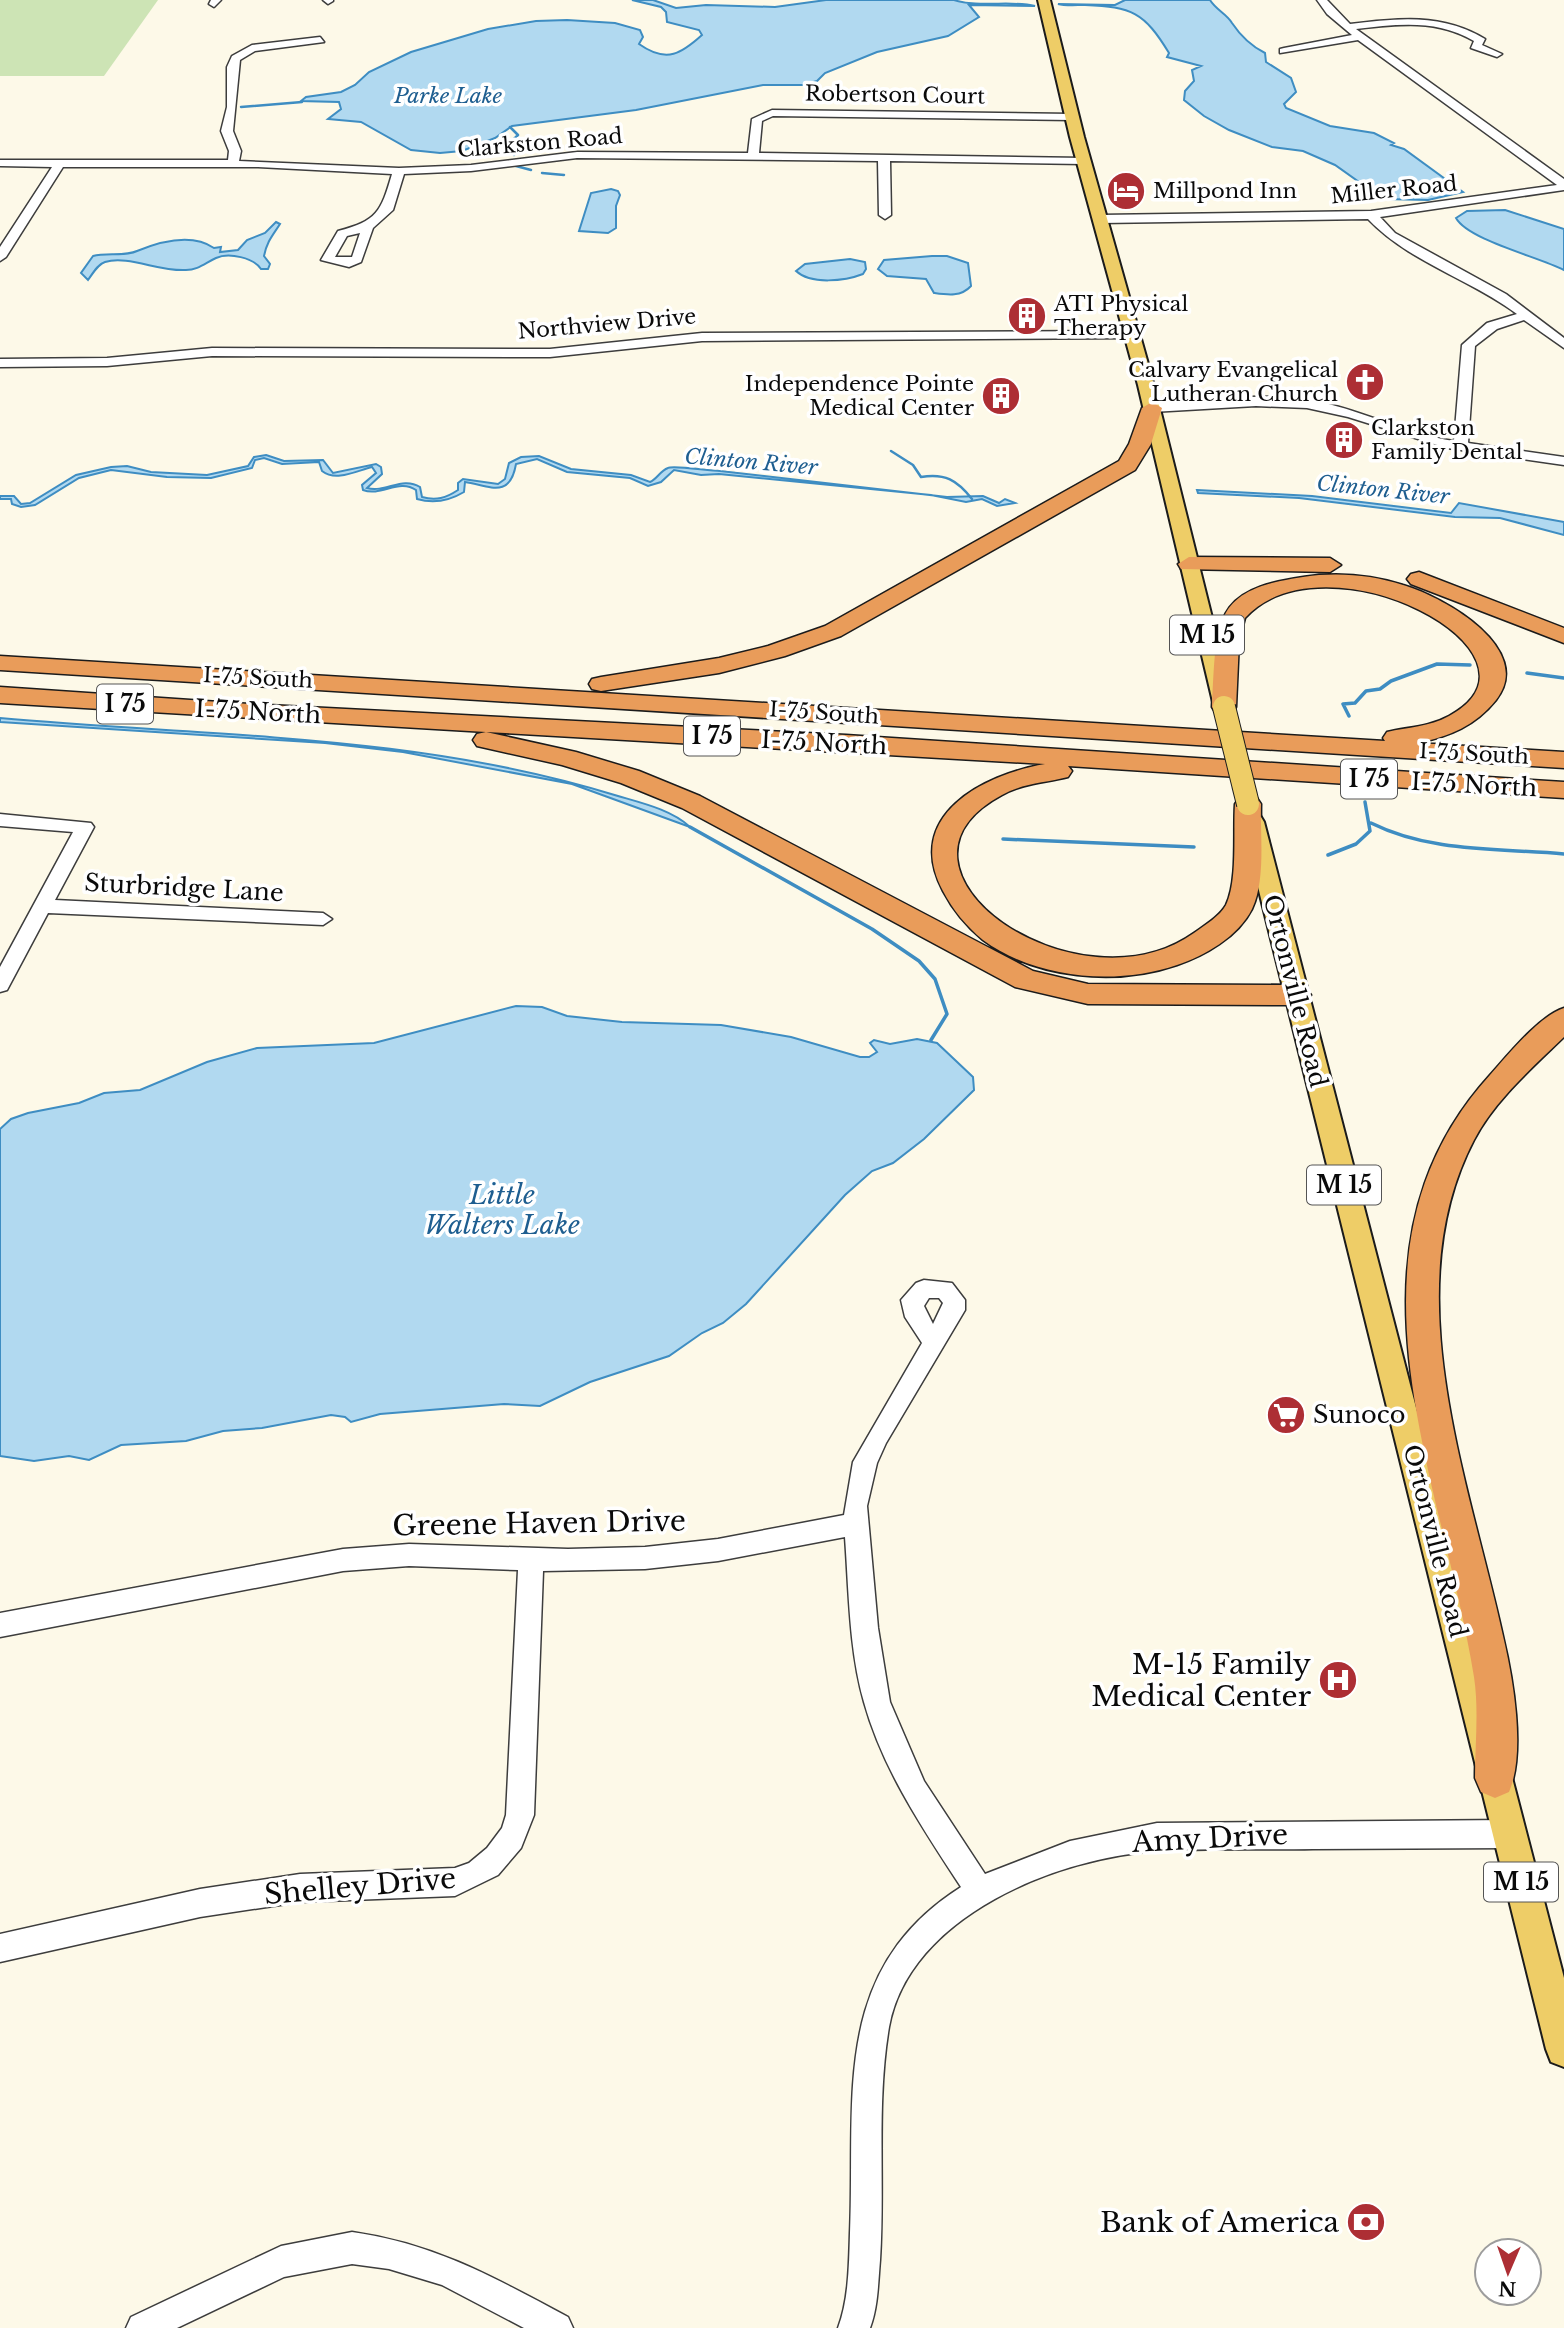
<svg xmlns="http://www.w3.org/2000/svg" width="1564" height="2328" font-family="'Libre Baskerville',serif">
	<style>
		.green { fill: #cde4b5 }
		.water { fill: #b1d9f0; stroke: #3e8dc2; stroke-width: 2 }
		.lines { fill: none; stroke-linecap: round; stroke-linejoin: round }
		.stream-far1 { stroke: #3e8dc2; stroke-width: 2.5 }
		.stream { stroke: #3e8dc2; stroke-width: 3.5 }
		.minor-casing { stroke: #3d3d3d; stroke-width: 3 }
		.major-casing { stroke: #1b1b1b; stroke-width: 4 }
		.highway-casing { stroke: #1b1b1b; stroke-width: 3 }
		.minor { fill: #fff; fill-rule: evenodd }
		.major { fill: #eecd67; fill-rule: evenodd }
		.highway { fill: #e99c5a; fill-rule: evenodd }
		.major-bridge-casing { stroke: #1b1b1b; stroke-width: 24; stroke-linecap: butt }
		.major-bridge { stroke: #eecd67; stroke-width: 22 }
		.labels { text-anchor: middle; stroke-width: 7; stroke-linejoin: round; paint-order: stroke }
		.far-street-label { font-size: 21px; fill: #0a0a0a; stroke: #fff }
		.far-water-label { font-size: 21px; font-style: italic; fill: #1e5e90; stroke: #fff }
		.far-poi-label { font-size: 21px; fill: #0a0a0a; stroke: #fff; text-anchor: start }
		.shield { fill: #fff; stroke: #545454; stroke-width: 2 }
		.shield-label { font-size: 23px; font-weight: bold; fill: #0a0a0a }
		.street-label { font-size: 24px; fill: #0a0a0a; stroke: #fff }
		.poi-label { font-size: 24px; fill: #0a0a0a; stroke: #fff; text-anchor: start }
		.water-label { font-size: 26px; font-style: italic; fill: #1e5e90; stroke: #fff }
		.near-street-label { font-size: 28px; fill: #0a0a0a; stroke: #fff }
		.near-poi-label { font-size: 28px; fill: #0a0a0a; stroke: #fff; text-anchor: end }
	</style>
	<rect width="100%" height="100%" fill="#fdf9e8"/>
	<path class="green" d="M0 0H158L104 76H0Z"/>
	<path class="water" d="M632 0H653L676 8 706 5 775 7 826 0H954C978 8 1013 0 1035 6L969 5 979 17 948 36 877 52 825 73 817 81 803 85H763L636 110 512 126 495 138 462 151 440 153 411 150 361 122 328 119 341 109 339 102 301 101 306 97 341 92 355 85 369 72 411 52 488 29 536 21 567 20 615 23 640 30 643 37 639 44C667 64 682 53 702 35L699 30 667 22 666 12 661 7Z
		M1125 0H1210C1216 10 1227 14 1232 23 1240 35 1251 46 1265 53L1266 62 1291 78 1296 92 1284 104 1286 108 1330 126 1374 133 1394 143 1391 145 1404 149 1463 192 1428 200 1383 199 1335 165 1303 151 1272 147 1229 130 1204 116 1184 100 1185 91 1194 81 1192 70 1201 66 1167 57 1169 53C1144 12 1132 7 1085 5 1076 5 1065 6 1058 4L1115 5Z
		M611 189 618 191 620 195 616 206V228L608 233 579 231 591 193Z
		M1505 210 1564 229V270C1539 257 1468 240 1456 218L1467 211Z
		M276 222 280 224C273 235 267 241 264 256L270 264 268 269H261C254 258 229 252 216 258 205 263 198 270 186 270 160 272 128 255 105 262 98 264 93 273 88 280L81 273 93 256C106 252 125 257 137 251 159 242 192 233 214 248L221 247 220 252 238 250 247 240 265 233Z
		M932 256H947L968 263 971 286C961 297 948 295 934 293L926 279 887 276 878 269 884 260Z
		M850 259 865 262 866 269 863 274C845 281 811 285 796 271L805 264Z
		M266 455 284 461 323 460 333 473 376 464 381 467 382 474 367 488C386 493 402 476 420 487L422 497C436 501 446 498 458 490V483L463 479 498 484 505 479 509 463 521 457 539 456 571 469 631 475 650 482C657 479 660 471 668 468 673 465 709 471 720 471L947 497 983 496 999 503 1005 499 1015 503 997 506 982 499 966 502 931 495 719 474 701 475 674 470 661 482 648 486 630 478 567 472 537 459 516 464C510 499 490 486 465 482L464 492C449 501 434 504 417 499L416 490C399 478 381 497 363 490L362 485 376 473 372 467C356 471 336 482 322 471L319 462 282 464 264 458 255 460 252 468 211 478 167 477 111 470 79 478 35 505 21 507 12 504 11 499H0V496H14L21 504 30 503 76 475 111 467 127 466 151 472 207 475 248 466 254 457Z
		M1197 490 1312 496 1451 513 1459 503 1564 522V535L1500 518 1455 517 1299 498 1198 493Z
		M0 718C209 737 416 733 618 796 642 803 672 810 690 827L572 784 403 752 325 743 0 722Z
		M516 1006 542 1007 567 1016 622 1022 721 1025 791 1037 860 1057H869L877 1052 870 1043 874 1040 890 1044 917 1039 937 1043 973 1077 974 1090 924 1139 893 1163 872 1171 845 1195 746 1304 723 1323 702 1333 669 1356 590 1382 540 1406 504 1404 380 1414 351 1422 345 1417 331 1415 262 1428 223 1431 186 1441 121 1445 89 1460 69 1456 34 1461 0 1456V1129L11 1119 28 1113 79 1103 104 1093 140 1090 207 1062 257 1048 374 1043Z"/>
	<g class="lines">
		<path class="stream-far1" d="M241 107 302 102
			M510 127 518 135 514 139V155
			M516 166 531 170
			M542 173 564 175
			M891 451 913 465 921 477C945 473 957 480 972 499"/>
		<path class="stream" d="M1527 673 1564 678
			M1349 716 1343 704 1355 703 1366 691 1380 689 1391 681 1437 664 1470 665
			M1371 823C1431 853 1499 848 1564 854
			M690 827 872 929 919 961 935 979 947 1014 931 1040
			M1003 839 1194 847
			M1328 855 1356 844 1370 831 1365 802"/>
		<g class="minor-casing">
			<path id="minor" d="M211 0H221L214 7 209 4Z
				M323 0H333V1L328 4Z
				M1317 0H1327L1350 24C1398 18 1442 13 1485 39L1482 45 1502 54 1497 57 1471 48 1474 41C1437 19 1398 24 1356 29L1564 179V190L1380 217 1395 233 1506 294 1564 338V348L1524 320 1497 329 1475 346 1468 443 1564 457V465L1447 448 1348 417 1307 408 1256 406 1152 412 1145 408 1152 404C1203 401 1258 392 1309 400 1359 408 1405 434 1454 441L1462 345 1487 323 1517 314C1470 279 1409 262 1368 219L1101 223 1095 219 1101 215 1371 211 1557 185 1358 40 1280 53V49L1284 48 1352 35 1327 14Z
				M320 37 324 42 255 51 240 60 233 131 241 151 239 161 399 168 471 165 577 152 748 153 752 119 772 110 1072 114 1077 117 1072 120 773 116 762 121 759 153 1084 158 1090 161 1084 164 890 161 891 215 885 219 879 215 878 161 577 158 471 171 404 174 393 210 373 228 361 262 349 267 321 260 338 231C377 221 381 212 392 174L258 167H63L6 257 0 261V247L52 167 0 166V160H228L229 151 221 131 227 107V67L232 56 252 45ZM360 233 352 257H335L347 236Z
				M1133 331 1138 332V338L702 341 550 357 212 356 107 366 0 367V359L107 358 212 348 550 349 702 333Z
				M0 814 91 823 94 827 55 900 323 913 332 919 323 925 48 913 7 990 0 992V967L73 832 0 826Z
				M924 1280 952 1283 965 1300V1310L886 1443 877 1463 867 1506 878 1628 890 1702 924 1781 985 1874 1070 1841 1157 1823 1509 1820 1519 1824 1523 1834 1519 1844 1509 1848C1444 1848 1378 1849 1313 1849 1262 1850 1210 1848 1159 1851 1058 1857 909 1916 889 2027 876 2104 885 2183 880 2260 878 2283 878 2307 870 2328H838C849 2299 849 2264 850 2233 856 2098 829 1971 961 1887 923 1829 883 1770 864 1702 849 1650 849 1591 845 1537L718 1561 645 1569 543 1571 534 1815 521 1848 498 1875 455 1896 300 1902 200 1917 0 1962V1934L200 1889 300 1874 455 1868 469 1863 487 1848 502 1828 506 1815 518 1570 409 1566 343 1571 0 1637V1613L343 1549 409 1544 568 1549 645 1547 718 1539 844 1515 853 1462 922 1343 905 1317 901 1300 916 1283ZM929 1298H939L943 1303 933 1324 924 1306Z
				M352 2232C436 2244 495 2278 568 2317L573 2328H524L442 2285 389 2269 352 2264 284 2277 177 2328H126L131 2317 281 2246Z"/>
		</g>
		<g class="major-casing">
			<path id="major" d="M1038 0H1050L1084 137 1154 385 1233 702 1230 706H1216L1213 702 1138 385 1070 137Z
				M1253 815 1261 817 1264 822 1564 1978V2067L1551 2062 1546 2049 1242 822 1245 817Z"/>
		</g>
		<g class="highway-casing">
			<path id="highway" d="M1152 402 1162 408 1151 444 1135 470 841 636 785 656 719 673 601 691 592 689 589 684 592 679 601 677 719 658 768 646 825 626 1119 461 1129 444 1142 408Z
				M1189 557 1330 558 1341 565 1330 572 1181 569 1178 564Z
				M1419 572 1564 628V643L1411 584 1407 579 1411 574Z
				M1319 575C1348 573 1376 576 1403 585 1444 597 1536 649 1496 700 1475 726 1450 736 1418 743L1564 752V768L0 670V656L1385 741 1383 738 1387 732C1408 727 1429 727 1449 716 1564 653 1325 530 1245 618L1239 641 1236 707 1233 712H1215L1212 707C1217 614 1212 587 1319 575Z
				M0 687 249 704 846 735 1564 782V798L1068 766 1072 771 1068 777C1045 783 1023 783 1002 795 864 869 1077 1016 1194 933 1205 925 1220 916 1226 905 1238 880 1233 832 1235 804L1239 798 1248 795 1257 798 1261 804C1260 836 1266 880 1252 909 1238 937 1204 956 1177 965 1116 986 1036 979 983 940 966 926 953 910 943 891 903 816 982 775 1045 764L486 732 576 752 639 771 700 796 1033 971 1088 984 1296 985 1306 988 1311 995 1306 1002 1296 1005 1088 1004 1015 987 682 808 621 783 562 765 477 746 473 740 477 734 486 732 0 703Z
				M1564 1008V1037C1533 1067 1494 1101 1474 1140 1395 1291 1469 1481 1503 1636 1513 1678 1526 1752 1509 1792L1495 1798 1481 1792 1475 1778C1475 1745 1479 1710 1474 1677 1442 1477 1330 1251 1490 1075 1508 1055 1539 1016 1564 1008Z"/>
		</g>
		<use href="#minor" class="minor"/>
		<use href="#major" class="major"/>
		<use href="#highway" class="highway"/>
		<g class="major-bridge-casing">
			<path id="major-bridge" d="M1224 707 1248 804"/>
		</g>
		<use href="#major-bridge" class="major-bridge"/>
	</g>
	<defs>
		<g id="hotel-disc" transform="scale(2.0125)"><circle r="9.5" fill="#ad2e34" stroke="#fff"/><path d="M-6-4.5h1.5V1H6V5H4.5V3h-9V5H-6ZM-4 0a1.8 1.8 0 1 1 3.6 0ZM.5 0V-2.5h3Q6-2.5 6 0Z" fill="#fff"/></g>
		<g id="building-disc" transform="scale(2.0125)"><circle r="9.5" fill="#ad2e34" stroke="#fff"/><path d="M-4-6H4V6H1V3H-1V6H-4ZM-2.5-4.3h1.7v1.8h-1.7ZM.8-4.3h1.7v1.8H.8ZM-2.5-1h1.7V.8h-1.7ZM.8-1h1.7V.8H.8Z" fill="#fff"/></g>
		<g id="church-disc" transform="scale(2.0125)"><circle r="9.5" fill="#ad2e34" stroke="#fff"/><path d="M-1.2-6h2.4v3.5h3.3v2.4h-3.3V6h-2.4V-.1h-3.3v-2.4h3.3Z" fill="#fff"/></g>
		<g id="supermarket-disc" transform="scale(2.0125)"><circle r="9.5" fill="#ad2e34" stroke="#fff"/><path d="M-6-5.5h2.5l.6 2H6L4.5 2H-2.5L-4.4-4H-6ZM-1.5 3.2a1.3 1.3 0 1 0 .1 0ZM3 3.2a1.3 1.3 0 1 0 .1 0Z" fill="#fff"/></g>
		<g id="hospital-disc" transform="scale(2.0125)"><circle r="9.5" fill="#ad2e34" stroke="#fff"/><path d="M-5-5h3v3.5h4V-5h3V5h-3V1.5h-4V5h-3Z" fill="#fff"/></g>
		<g id="bank-disc" transform="scale(2.0125)"><circle r="9.5" fill="#ad2e34" stroke="#fff"/><path d="M-6-4H6V4H-6ZM0-2.3a2.3 2.3 0 1 0 0 4.6a2.3 2.3 0 1 0 0-4.6Z" fill="#fff"/></g>
	</defs>
	<g fill-rule="evenodd">
		<use href="#hotel-disc" x="1126" y="191"/>
		<use href="#building-disc" x="1027" y="316"/>
		<use href="#church-disc" x="1365" y="382"/>
		<use href="#building-disc" x="1001" y="396"/>
		<use href="#building-disc" x="1344" y="440"/>
		<use href="#supermarket-disc" x="1286" y="1415"/>
		<use href="#hospital-disc" x="1338" y="1680"/>
		<use href="#bank-disc" x="1366" y="2222"/>
	</g>
	<g class="labels">
		<g class="far-street-label">
			<text transform="translate(895 95) rotate(1)" y="7">Robertson Court</text>
			<text transform="translate(540 143) rotate(-5)" y="7">Clarkston Road</text>
			<text transform="translate(1394 190) rotate(-6)" y="7">Miller Road</text>
			<text transform="translate(607 324) rotate(-5)" y="7">Northview Drive</text>
			<text transform="translate(258 678) rotate(3)" y="7">I-75 South</text>
			<text transform="translate(824 713) rotate(4)" y="7">I-75 South</text>
			<text transform="translate(1474 754) rotate(3)" y="7">I-75 South</text>
		</g>
		<g class="far-water-label">
			<text x="448" y="103">Parke Lake</text>
			<text transform="translate(751 462) rotate(5)" y="7">Clinton River</text>
			<text transform="translate(1383 490) rotate(6)" y="7">Clinton River</text>
		</g>
		<g class="far-poi-label">
			<text x="1153" y="198">Millpond Inn</text>
			<text x="1054" y="311">ATI Physical<tspan x="1054" dy="24">Therapy</tspan></text>
			<text x="1338" y="377" text-anchor="end">Calvary Evangelical<tspan x="1338" dy="24">Lutheran Church</tspan></text>
			<text x="974" y="391" text-anchor="end">Independence Pointe<tspan x="974" dy="24">Medical Center</tspan></text>
			<text x="1371" y="435">Clarkston<tspan x="1371" dy="24">Family Dental</tspan></text>
		</g>
		<g class="shield">
			<rect x="1170" y="615.5" width="74" height="39" rx="5"/>
			<rect x="97" y="684.5" width="56" height="39" rx="5"/>
			<rect x="684" y="716.5" width="56" height="39" rx="5"/>
			<rect x="1341" y="759.5" width="56" height="39" rx="5"/>
			<rect x="1307" y="1165.5" width="74" height="39" rx="5"/>
			<rect x="1484" y="1862.5" width="74" height="39" rx="5"/>
		</g>
		<g class="shield-label">
			<text x="1207" y="643">M 15</text>
			<text x="125" y="712">I 75</text>
			<text x="712" y="744">I 75</text>
			<text x="1369" y="787">I 75</text>
			<text x="1344" y="1193">M 15</text>
			<text x="1521" y="1890">M 15</text>
		</g>
		<g class="street-label">
			<text transform="translate(258 712) rotate(3)" y="8">I-75 North</text>
			<text transform="translate(824 743) rotate(3)" y="8">I-75 North</text>
			<text transform="translate(1474 785) rotate(3)" y="8">I-75 North</text>
			<text transform="translate(184 888) rotate(3)" y="8">Sturbridge Lane</text>
			<text transform="translate(1295 991) rotate(76)" y="8">Ortonville Road</text>
			<text transform="translate(1435 1541) rotate(76)" y="8">Ortonville Road</text>
		</g>
		<g class="poi-label">
			<text x="1313" y="1423">Sunoco</text>
		</g>
		<g class="water-label">
			<text x="502" y="1204">Little<tspan x="502" dy="30">Walters Lake</tspan></text>
		</g>
		<g class="near-street-label">
			<text transform="translate(539 1523) rotate(-1)" y="10">Greene Haven Drive</text>
			<text transform="translate(1210 1838) rotate(-3)" y="10">Amy Drive</text>
			<text transform="translate(360 1886) rotate(-5)" y="10">Shelley Drive</text>
		</g>
		<g class="near-poi-label">
			<text x="1311" y="1674">M-15 Family<tspan x="1311" dy="32">Medical Center</tspan></text>
			<text x="1339" y="2232">Bank of America</text>
		</g>
	</g>
	<g transform="translate(1508 2272) rotate(182)"><circle r="33" fill="#ffffff" stroke="#9d9d9d" stroke-width="2"/>
	<path d="M0-5L12 26L0 18L-12 26Z" fill="#ad2e34"/>
	<text y="-10" font-size="19" font-weight="bold" text-anchor="middle" fill="#0a0a0a">N</text>
	</g>
</svg>
